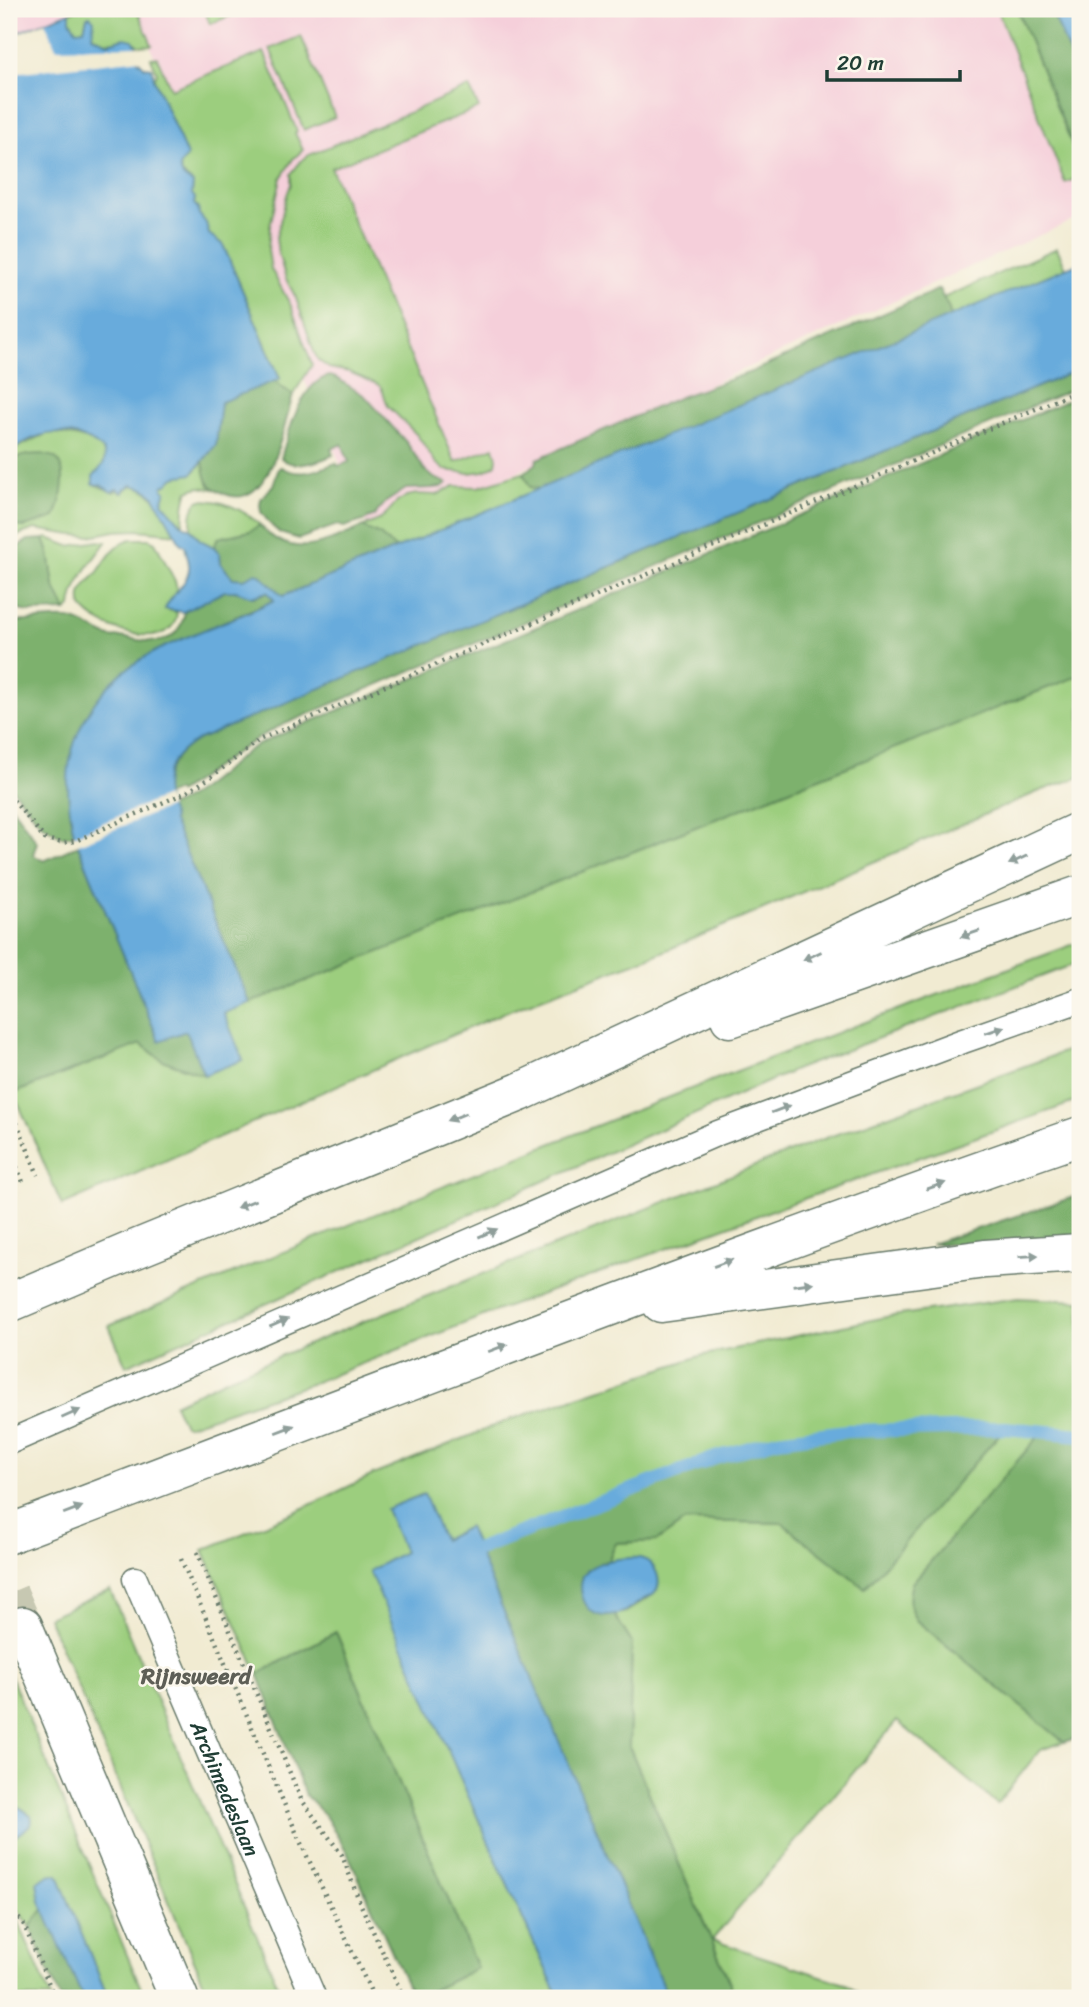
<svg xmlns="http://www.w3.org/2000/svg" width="1089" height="2007" font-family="Sriracha,sans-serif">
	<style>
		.built { fill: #f5cfda }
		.green { fill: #9cce7e; stroke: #5e8659; stroke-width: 2 }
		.forest { fill: #7db16d; stroke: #4e7750; stroke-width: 2 }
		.water { fill: #67abdc; stroke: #437488; stroke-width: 2 }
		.pier { fill: #f1ebd2 }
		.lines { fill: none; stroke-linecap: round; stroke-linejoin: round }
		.stream { stroke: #67abdc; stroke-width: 14 }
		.secondary-tunnel { stroke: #c7c8b2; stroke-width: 38; stroke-dasharray: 38 19; stroke-linecap: butt }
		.service-casing { stroke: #687a6b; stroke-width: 27 }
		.secondary-casing { stroke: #687a6b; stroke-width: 41 }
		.motorway-casing { stroke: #687a6b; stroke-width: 41 }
		.path { stroke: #687a6b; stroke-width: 4.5; stroke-dasharray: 2 5; stroke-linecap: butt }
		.service { stroke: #fff; stroke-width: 24 }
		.secondary { stroke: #fff; stroke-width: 38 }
		.motorway { stroke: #fff; stroke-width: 38 }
		.oneway { fill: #8f9e9a }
		.labels { text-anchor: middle; stroke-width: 5; stroke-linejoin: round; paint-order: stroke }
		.street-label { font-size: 21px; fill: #1f3d34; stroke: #fbf7ec }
		.neighbourhood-label { font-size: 23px; font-weight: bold; fill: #5d5e56; stroke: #fbf7ec }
	</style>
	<rect width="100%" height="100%" fill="#fbf7ec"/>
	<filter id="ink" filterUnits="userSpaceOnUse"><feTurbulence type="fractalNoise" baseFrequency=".0143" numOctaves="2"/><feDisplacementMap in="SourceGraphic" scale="14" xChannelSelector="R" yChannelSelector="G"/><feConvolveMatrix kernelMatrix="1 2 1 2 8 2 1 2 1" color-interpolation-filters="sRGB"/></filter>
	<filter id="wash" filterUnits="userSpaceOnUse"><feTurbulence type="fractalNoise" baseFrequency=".00686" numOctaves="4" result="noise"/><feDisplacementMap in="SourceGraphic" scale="28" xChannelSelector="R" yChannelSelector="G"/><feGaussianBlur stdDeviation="1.57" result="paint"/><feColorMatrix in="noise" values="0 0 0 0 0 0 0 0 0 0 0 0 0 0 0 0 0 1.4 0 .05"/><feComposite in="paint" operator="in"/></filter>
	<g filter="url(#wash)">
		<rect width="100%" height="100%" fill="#f1ebd2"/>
		<path class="built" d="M9 9H77L14 35 9 21Z
			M136 9H1018L1080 156V217L504 478 368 529 304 379 166 87Z"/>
		<path class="green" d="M78 9H137L152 45 137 46 136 43 122 39C109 44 104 42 91 35L87 17 84 29 76 31 70 20V12Z
			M204 9H247L210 24Z
			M997 9H1017L1080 164V177L1065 183Z
			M301 36 335 117 304 130 270 49Z
			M264 52 297 131 295 133 303 150 293 159 281 178 270 226 268 250 271 269 291 306 312 365 293 395C286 392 280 388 276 380L280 378 223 245 209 234 206 223 199 214 197 206 194 204 195 198 192 194 193 183 181 173 180 165 187 156 154 79 157 73 151 58 157 57 171 89Z
			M469 87 479 108 331 168 455 462 494 447 497 458 496 464 484 471 469 473 445 470 436 463 417 435 388 406 381 387 377 384 349 372 329 368 318 360 314 352 296 298 286 279 278 253 276 238 287 195 291 184V174L301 161 309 155Z
			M1057 248 1066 268 950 317 949 309 943 298Z
			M48 433C62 433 115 439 104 464 102 468 96 473 93 476V484L114 492 117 489 121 493 132 485C158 490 162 514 177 534L139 530 115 531 90 536 72 535 35 529 21 534 9 542V525L25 527 37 522 61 464 54 457 29 455 13 459V453L18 447Z
			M203 461 208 484 213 489 199 487 188 491C183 503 184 512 183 524L170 513 161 502 166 492 162 487 174 477 194 472Z
			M523 473 530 486 540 489 396 549 391 544 363 527 381 519 397 502 407 496 417 494 437 495 454 486 478 487Z
			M200 500C224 500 243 509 260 525L250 531 218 538 214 547 200 540 191 529C191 519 190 506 200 500Z
			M48 538 69 546 99 541 106 542C92 562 73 582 71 607L66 611 54 586 49 553 44 539Z
			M132 539H149L155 542 175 581 177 589 165 609 177 612C175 649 119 634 99 621 93 618 87 613 82 607 80 601 80 597 82 591 85 584 92 579 97 573 106 561 115 542 132 539Z
			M1080 675V777L1040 791 660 953 512 1009 62 1206 14 1093 141 1044 162 1060 224 1013Z
			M1080 942V962L797 1069 126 1366 109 1326C428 1188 754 1062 1080 942Z
			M1080 1046V1100L742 1221 496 1311 313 1383 189 1425H184L174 1404 230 1377 352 1326 815 1142Z
			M1018 1298 1080 1301V1434L1042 1431 916 1620 1064 1742 1040 1750 997 1804 897 1721 712 1940 848 1985 864 1998H736L629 1746 632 1643 614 1614 626 1612 654 1594 643 1559 608 1561 616 1543 657 1541 685 1521 783 1523 865 1588 1004 1428 978 1426 847 1431 777 1440 715 1458 476 1547 468 1527 443 1541 423 1494 387 1509 405 1552 370 1572 508 1886 559 1998H417L477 1968 336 1632 258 1674 203 1550 295 1512 373 1475 509 1420 700 1356 886 1317Z
			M110 1590 283 1998H210L48 1617Z
			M9 1672 145 1998H108L57 1875 40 1901 44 1908 30 1927 19 1912 9 1904V1839L16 1836 31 1815 21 1808 9 1806Z
			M9 1911 19 1923 51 1998H9Z"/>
		<path class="forest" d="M1017 9H1051L1080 79V164Z
			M939 289 949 309 950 317 540 489 530 487 523 473 536 464 537 459 680 397 751 372Z
			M1080 369V386L278 727C242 745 212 771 178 793L177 791 165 796C162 771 177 752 197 740Z
			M330 376 336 378 365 396 407 443 425 470 434 478 447 483 442 487 434 488 406 489 386 502 374 516 366 520 344 527 337 525 299 539 280 533 272 526 261 512 260 505 261 499 273 485 279 468 281 467C299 478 318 470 336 463L338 466 349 462 342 444 331 449 333 455C318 462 295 470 281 458 288 434 301 381 330 376Z
			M276 380 279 385 293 395C284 423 271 513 225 494 206 486 206 480 203 461L216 445 221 402Z
			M1080 395V675L250 1003 171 818 168 807C199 796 223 770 249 750 258 744 269 740 279 735L651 579Z
			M43 454C44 455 53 456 54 457 70 466 61 503 55 517L25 527 9 525V465C17 454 30 455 43 454Z
			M260 525C291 562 326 543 363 527L380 535 396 549 283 596 244 579 233 578 221 564 220 554 214 547 218 538 250 531Z
			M44 539 49 553 54 586 66 611 29 612 9 608V553L28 540Z
			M225 591H236L255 597 267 592 275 600 164 647 81 728 69 767 70 816 74 835 62 837 41 824 9 785V621C29 623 49 617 69 619 84 621 96 633 110 637 113 638 117 637 120 637 150 642 178 650 185 611Z
			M9 803 37 842 33 855 44 861 78 845 159 1041 186 1030 204 1075 162 1060 141 1044 14 1093 9 1080Z
			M1080 1195V1245L931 1244Z
			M978 1426 1005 1428 865 1588 782 1523 685 1521 657 1541 616 1543 608 1561 601 1562 606 1616 614 1614 632 1643 629 1746 736 1998H668L476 1547 715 1458 777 1440 847 1431Z
			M1043 1431 1080 1434V1737L1064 1742 916 1620C908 1606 908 1598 912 1583Z
			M336 1632 477 1968 417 1998H413L347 1852 324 1814 305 1795 258 1674Z
			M44 1908 83 1998H60L30 1927Z"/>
		<path class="water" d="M1051 9H1080V79Z
			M70 12V20L76 30 84 29 87 17 90 16 94 20 92 36 108 43 125 38 133 40 138 48V60L145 67 152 68 154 79 187 156 180 165C179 175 185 179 193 183L192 194 195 198 194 204 198 208 199 214 206 223 209 234 223 245 280 379 221 402 216 445 192 474 174 477 167 484 163 486V489L166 491 162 502 181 524 191 529 200 540 214 547 220 554 221 564 233 578 244 579 256 573 259 574 283 596 1080 262V369L197 740C164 760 158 784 173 818L172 819 250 1003 224 1013 243 1060 204 1075 186 1031 159 1041 74 835C70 815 66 786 69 766 76 720 106 678 147 656 187 633 234 621 274 600L267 592 252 597 236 591H225L183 612 165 609C171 595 189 582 189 569 190 561 186 554 185 546L181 544 153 495 145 489 132 485 124 489 123 493 117 489 111 492 101 485 93 484V476C101 468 108 462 103 450 76 427 40 428 14 450L13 459 9 465V21L14 34Z
			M424 1494 443 1540 468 1527 668 1998H559L508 1886 369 1571 404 1552 386 1509Z
			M616 1559C623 1559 636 1556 643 1559 656 1563 664 1583 654 1594 651 1597 647 1597 644 1599 632 1607 622 1616 606 1616 586 1616 577 1593 583 1576 588 1565 606 1561 616 1559Z
			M9 1806 20 1808 31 1815 32 1821C28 1830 18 1835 9 1839Z
			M51 1874 58 1875 108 1998H83L40 1901 37 1882Z"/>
		<path class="pier" d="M45 22 56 48 140 46 142 59 13 73 9 63V23L14 35Z
			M166 796 170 807 76 845 72 836Z"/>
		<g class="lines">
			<path class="stream" d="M460 1556 715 1458 777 1440 847 1431 1005 1428 1080 1435"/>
		</g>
	</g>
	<g filter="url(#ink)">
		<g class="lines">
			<path class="secondary-tunnel" d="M9 1593 23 1626"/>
			<g class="service-casing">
				<g id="service">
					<path d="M9 1442 718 1133 963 1041 1080 1000"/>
					<path id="s1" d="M135 1579 314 1998"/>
				</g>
			</g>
			<g class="secondary-casing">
				<path id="secondary" d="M23 1626 179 1998"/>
			</g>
			<g class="motorway-casing">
				<path id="motorway" d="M730 1018 1080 895
					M9 1303 131 1251 520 1092 1080 831
					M661 1303 985 1259 1080 1253
					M9 1534C365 1399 720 1261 1080 1136"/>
			</g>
			<path class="path" d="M9 795 45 839 63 843 75 841 187 792 211 777 261 739 1080 390
				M9 1103 38 1175
				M9 1147 23 1182
				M197 1552 301 1799 342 1855 360 1903 404 1998
				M181 1559 299 1839 374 1998
				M9 1908 23 1923 55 1998"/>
			<use href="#service" class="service"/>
			<use href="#secondary" class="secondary"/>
			<use href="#motorway" class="motorway"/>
		</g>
		<defs><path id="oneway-solid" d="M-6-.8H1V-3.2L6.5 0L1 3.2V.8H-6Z" transform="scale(1.75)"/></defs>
		<g class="oneway">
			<use href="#oneway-solid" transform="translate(1018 860) rotate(155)"/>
			<use href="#oneway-solid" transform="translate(970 934) rotate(161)"/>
			<use href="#oneway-solid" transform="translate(812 956) rotate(155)"/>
			<use href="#oneway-solid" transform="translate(995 1030) rotate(-19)"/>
			<use href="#oneway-solid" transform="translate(781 1109) rotate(-21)"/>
			<use href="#oneway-solid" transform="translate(457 1117) rotate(158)"/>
			<use href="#oneway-solid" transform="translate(936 1186) rotate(-19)"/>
			<use href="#oneway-solid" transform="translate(246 1204) rotate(158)"/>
			<use href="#oneway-solid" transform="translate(488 1233) rotate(-23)"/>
			<use href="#oneway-solid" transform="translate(1029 1256) rotate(-3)"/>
			<use href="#oneway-solid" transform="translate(723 1263) rotate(-20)"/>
			<use href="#oneway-solid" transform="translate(803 1284) rotate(-8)"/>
			<use href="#oneway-solid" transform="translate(279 1323) rotate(-23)"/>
			<use href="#oneway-solid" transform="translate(498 1348) rotate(-21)"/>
			<use href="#oneway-solid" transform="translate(71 1414) rotate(-24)"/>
			<use href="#oneway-solid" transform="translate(285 1429) rotate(-21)"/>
			<use href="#oneway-solid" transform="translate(73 1510) rotate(-21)"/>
		</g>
	</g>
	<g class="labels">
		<g class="street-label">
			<text dy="7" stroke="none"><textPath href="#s1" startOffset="228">Archimedeslaan</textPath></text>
		</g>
		<g class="neighbourhood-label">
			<text x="196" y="1684">Rijnsweerd</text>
		</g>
	</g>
	<rect width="1089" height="2007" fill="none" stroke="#fbf7ec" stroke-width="35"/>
	<path d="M827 70v10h133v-10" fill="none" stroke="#1f3d34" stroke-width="3.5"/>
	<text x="837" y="70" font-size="21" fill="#1f3d34" stroke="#fbf7ec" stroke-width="5" paint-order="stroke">20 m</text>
</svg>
